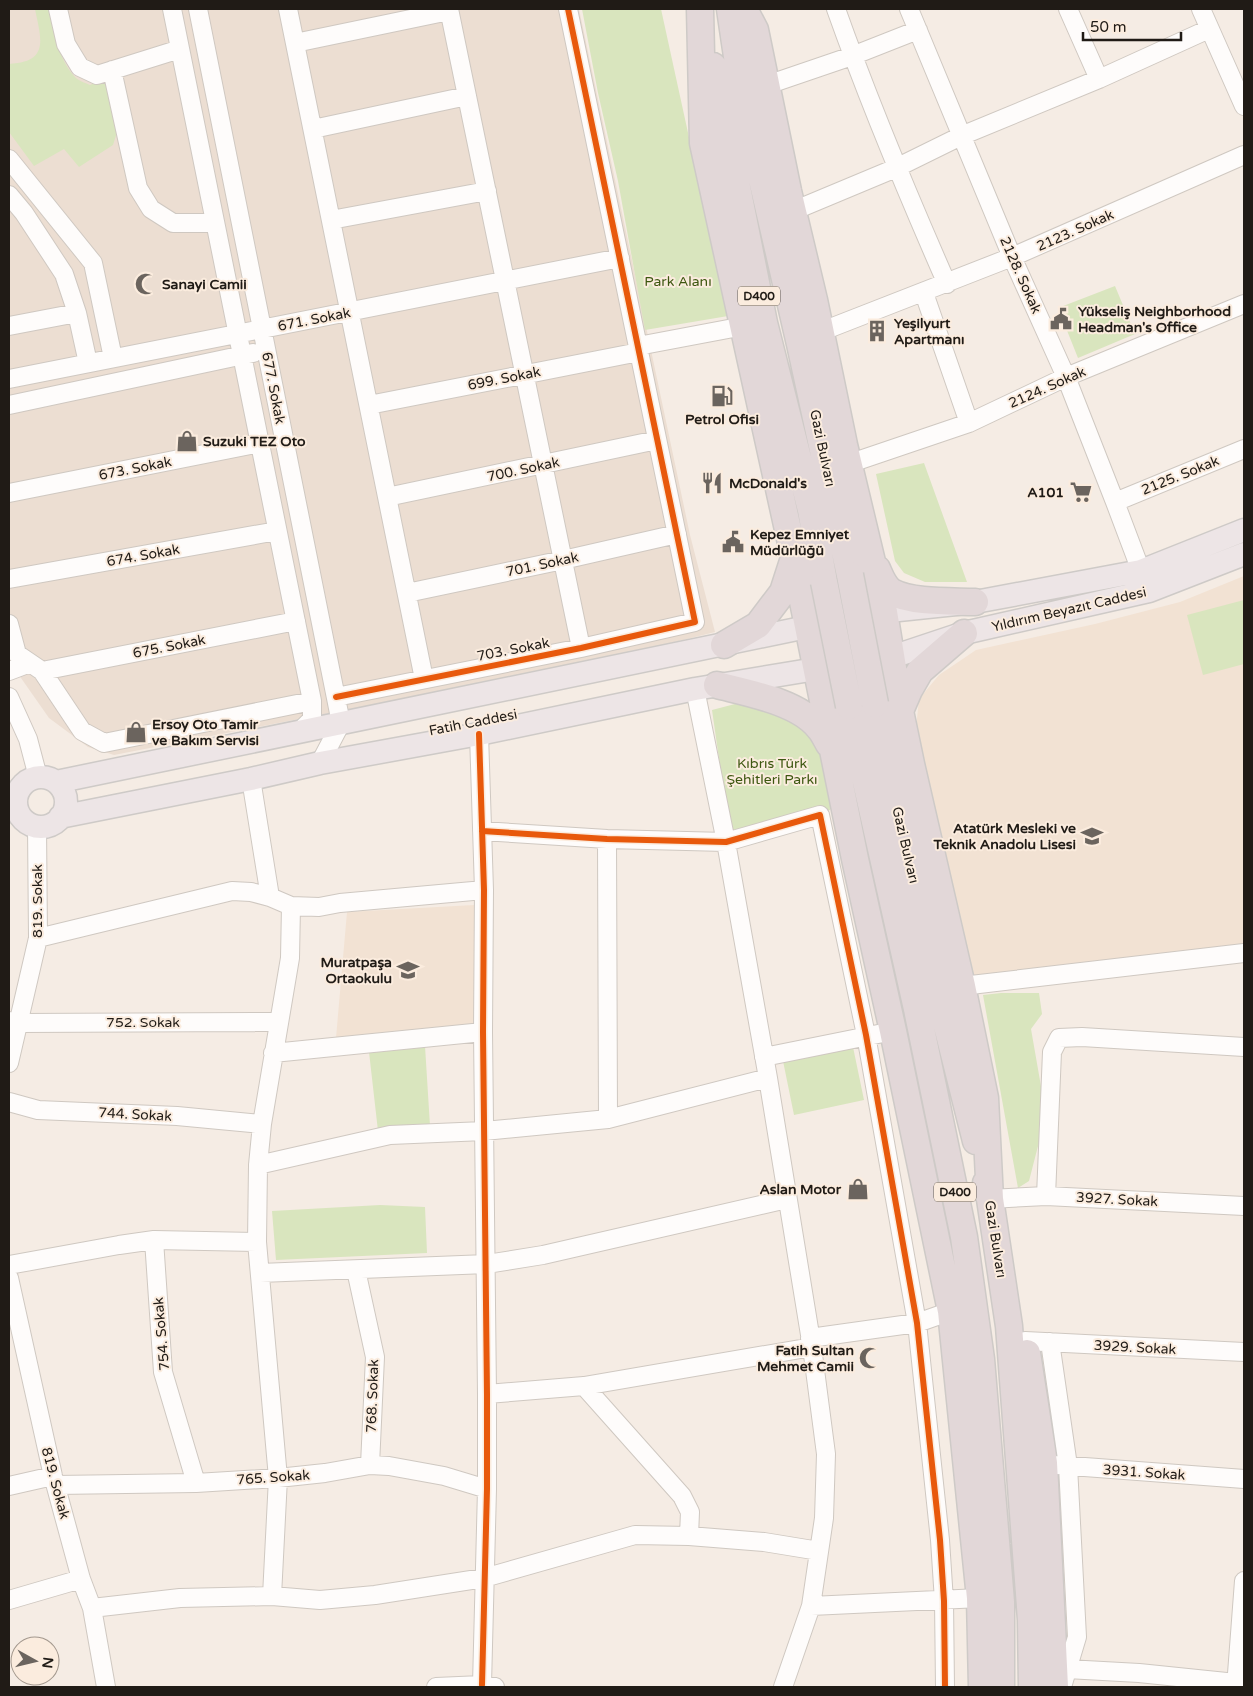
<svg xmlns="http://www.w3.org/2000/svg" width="1253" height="1696" font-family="'Varela Round',sans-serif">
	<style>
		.industrial { fill: #ecded2 }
		.built { fill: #f2e2d3 }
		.green { fill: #d9e5be }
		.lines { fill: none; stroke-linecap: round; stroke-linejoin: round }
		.minor-casing { stroke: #cfc8c1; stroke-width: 20 }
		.major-casing { stroke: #cecac7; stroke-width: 25 }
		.highway-casing { stroke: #cecac7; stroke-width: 29 }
		.minor { stroke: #fefcfb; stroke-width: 18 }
		.major { stroke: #ede5e6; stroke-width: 22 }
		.highway { stroke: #e2d7d8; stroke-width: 26 }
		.highway-bridge-casing { stroke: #cecac7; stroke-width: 29; stroke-linecap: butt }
		.highway-bridge { stroke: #e2d7d8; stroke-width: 26 }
		.cycleway-casing { stroke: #fbecde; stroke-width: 9 }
		.cycleway { stroke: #e8590c; stroke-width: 6 }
		.labels { text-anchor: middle; stroke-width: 4; stroke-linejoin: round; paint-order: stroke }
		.shield { fill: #fbecde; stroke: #625a52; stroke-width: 1 }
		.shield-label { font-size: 12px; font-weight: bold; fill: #201b16 }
		.street-label { font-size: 14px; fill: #201b16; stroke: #fbecde }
		.park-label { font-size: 14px; fill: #3d5710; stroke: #fbecde }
		.poi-label { font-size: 14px; font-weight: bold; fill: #201b16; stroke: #fbecde; text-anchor: start }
	</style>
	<rect width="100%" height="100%" fill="#f5ece4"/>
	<path class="industrial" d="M9 9H579L690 535 715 632 559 671 360 707 114 755 88 747 49 718 21 678 9 663Z"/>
	<path class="built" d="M1244 576V945L1099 961 969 979 916 728 919 699 939 675 976 650 1095 624 1180 602Z
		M474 905 476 1028 336 1038 347 912Z"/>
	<path class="green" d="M35 9H50C55 32 58 60 76 78 79 81 86 83 90 85L105 79 119 126 113 145 79 167 64 149 34 166 9 132V64C50 62 41 39 35 9Z
		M582 9H661L728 316 645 330 618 181 598 93Z
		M1115 286 1135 334 1078 358 1058 308Z
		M924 463 967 582H925L904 573 895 561 876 474Z
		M1244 600V664L1203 675 1187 615Z
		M735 704 775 711 811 733 819 748 830 798V810L758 828 746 832 729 828 712 710Z
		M1001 993H1039L1042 1014 1031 1029 1046 1115 1029 1181 1018 1188 983 995Z
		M425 1046 430 1126 378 1131 369 1052Z
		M853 1047 864 1100 794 1115 783 1061Z
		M380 1205 425 1207 427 1253 276 1260 272 1211Z"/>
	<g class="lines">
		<g class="minor-casing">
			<path id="minor" d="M58 9 66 44 80 67 97 75 180 49
				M172 9 312 701V719L298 733
				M198 9 341 723 320 763
				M288 9 424 679
				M449 9 581 648
				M836 9C869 102 907 193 947 284
				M909 9 1012 257 1066 377 1115 502 1141 571
				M1068 9 1099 79
				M1201 9 1244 106
				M295 43 449 11
				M112 70 138 188 151 209 173 223H215
				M767 85 852 56 918 30
				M313 129 467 96
				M9 159 93 263 113 358
				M9 195 24 213 64 274 77 313 88 363
				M793 211 896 168 961 136 1099 79 1209 29
				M331 220 487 191
				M924 293 969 423
				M9 326 77 313
				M820 332 1012 257 1244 155
				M638 346 744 326
				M9 379 620 258
				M9 405 253 353
				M369 405 639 352
				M848 464 969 423 1066 377 1244 304
				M9 493 260 443
				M387 497 657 440
				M1115 502 1244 449
				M9 579 277 531
				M407 593 563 560 677 534
				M9 624 17 654 42 671 82 731 104 743 312 701
				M9 671 30 663
				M42 671 296 621
				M695 689 726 842 768 1078 812 1347 826 1454 824 1518 811 1606 783 1687
				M9 697 28 739 38 777
				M336 697 581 648 695 622 568 9
				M479 734 484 890 483 1032 487 1394V1489L482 1685
				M251 779 270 897
				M482 831 607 839 726 842 820 815 866 1035 917 1323 940 1540 944 1601 945 1687
				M607 839 608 1119
				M38 938 232 891 251 892 270 897 291 906 319 907 340 903 484 890
				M962 986 1244 953
				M9 1021 19 1023 278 1022
				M273 1053 483 1032
				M764 1057 893 1031
				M9 1063 38 938 37 826
				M9 1102 38 1110 177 1116 262 1124
				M258 1165 390 1135 484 1131 608 1119 768 1078
				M1046 1196 1052 1052 1059 1038 1082 1037 1244 1047
				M990 1199 1046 1196 1244 1206
				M154 1240 163 1372 196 1483
				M9 1265 119 1245 154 1240 257 1242
				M356 1270 375 1357 370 1465
				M260 1273 487 1264 543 1255 787 1199
				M9 1278 53 1476 81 1579 92 1608 106 1687
				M810 1338 917 1323 951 1311
				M1025 1341 1244 1352
				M1050 1342 1068 1466 1077 1637 1062 1687
				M584 1386 682 1496 690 1512 689 1536
				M487 1394 584 1386 812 1347
				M1058 1465 1244 1479
				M56 1485 196 1483 278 1478 325 1473 370 1465 389 1466 444 1476 487 1489
				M9 1486 53 1476
				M272 1596 278 1478 257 1242 258 1165 262 1124 290 958 291 906
				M9 1600 81 1579
				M811 1606 980 1598
				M92 1608 180 1598 272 1596 320 1600 375 1595 484 1578 635 1535 689 1536 764 1542 819 1551
				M1067 1669 1139 1673 1236 1683
				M436 1687 482 1685 495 1687
				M1236 1687 1244 1581"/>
		</g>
		<g class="major-casing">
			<path id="major" d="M867 615 889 611 975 602 1141 571 1244 530
				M873 660 892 657 964 633 1149 591 1244 554
				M16 802a25 25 0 1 1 50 0a25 25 0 1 1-50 0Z
				M56 782 826 623
				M60 817 251 779 320 763 479 734 695 689 834 666"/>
		</g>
		<g class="highway-casing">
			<path id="highway" d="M700 9 703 143 794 557 855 859 893 1031 951 1311 980 1598 982 1687
				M730 9 743 97 800 344 850 575
				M744 9 755 30 788 191 814 300 844 445 884 612 900 711 911 764 962 986 985 1098 990 1199
				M713 66 764 323 811 510 824 582
				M877 569C881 578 884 587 892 592 912 603 952 601 975 602
				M724 645 758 625 783 592 794 558
				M717 685C748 693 799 702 819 728 823 732 826 739 829 744
				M875 704 939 994 976 1141
				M849 706 917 1009 964 1237 981 1359 1001 1602V1687
				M900 711 909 690 920 671 964 633
				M986 1183 990 1199 1009 1326 1031 1620 1032 1687
				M1027 1353 1044 1463 1055 1687"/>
		</g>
		<use href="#minor" class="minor"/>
		<use href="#major" class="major"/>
		<use href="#highway" class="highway"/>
		<g class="highway-bridge-casing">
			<path id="highway-bridge" d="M850 575 875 704
				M824 582 849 706"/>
		</g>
		<use href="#highway-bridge" class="highway-bridge"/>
		<g class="cycleway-casing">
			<path id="cycleway" d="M336 697 581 648 695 622 568 9
				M479 734 484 890 483 1032 487 1394V1489L482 1685
				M482 831 607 839 726 842 820 815 866 1035 917 1323 940 1540 944 1601 945 1687"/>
		</g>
		<use href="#cycleway" class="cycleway"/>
	</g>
	<defs>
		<g id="mosque-bare" transform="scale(1.725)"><path d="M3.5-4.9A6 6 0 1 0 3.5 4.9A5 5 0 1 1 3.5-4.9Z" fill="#6b645e" stroke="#fbecde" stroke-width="2.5" paint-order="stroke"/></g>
		<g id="civic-bare" transform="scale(1.725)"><path d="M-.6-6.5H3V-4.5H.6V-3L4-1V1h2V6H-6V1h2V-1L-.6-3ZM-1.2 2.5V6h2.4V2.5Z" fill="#6b645e" stroke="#fbecde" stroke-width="2.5" paint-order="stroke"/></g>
		<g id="building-bare" transform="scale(1.725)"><path d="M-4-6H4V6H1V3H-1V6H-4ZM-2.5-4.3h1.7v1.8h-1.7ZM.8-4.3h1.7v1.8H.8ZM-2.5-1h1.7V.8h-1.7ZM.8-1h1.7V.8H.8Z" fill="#6b645e" stroke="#fbecde" stroke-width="2.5" paint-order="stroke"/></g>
		<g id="fuel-bare" transform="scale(1.725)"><path d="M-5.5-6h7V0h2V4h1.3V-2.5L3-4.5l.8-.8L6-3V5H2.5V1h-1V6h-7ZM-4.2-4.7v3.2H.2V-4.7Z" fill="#6b645e" stroke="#fbecde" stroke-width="2.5" paint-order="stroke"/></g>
		<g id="shop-bare" transform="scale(1.725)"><path d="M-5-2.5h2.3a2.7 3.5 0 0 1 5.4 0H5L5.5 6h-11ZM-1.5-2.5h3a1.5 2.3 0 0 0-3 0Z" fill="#6b645e" stroke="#fbecde" stroke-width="2.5" paint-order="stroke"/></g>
		<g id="restaurant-bare" transform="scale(1.725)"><path d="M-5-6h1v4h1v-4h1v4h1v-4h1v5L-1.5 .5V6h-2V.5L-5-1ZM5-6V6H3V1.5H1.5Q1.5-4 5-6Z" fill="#6b645e" stroke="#fbecde" stroke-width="2.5" paint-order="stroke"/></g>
		<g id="supermarket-bare" transform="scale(1.725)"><path d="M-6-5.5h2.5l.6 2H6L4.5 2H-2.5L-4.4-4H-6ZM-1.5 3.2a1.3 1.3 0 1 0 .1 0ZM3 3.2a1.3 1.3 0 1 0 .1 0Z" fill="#6b645e" stroke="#fbecde" stroke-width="2.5" paint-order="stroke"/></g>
		<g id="school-bare" transform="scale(1.725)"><path d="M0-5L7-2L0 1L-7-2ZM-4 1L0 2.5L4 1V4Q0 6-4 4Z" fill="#6b645e" stroke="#fbecde" stroke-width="2.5" paint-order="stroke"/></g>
	</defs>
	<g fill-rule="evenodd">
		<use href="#mosque-bare" x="146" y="284"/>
		<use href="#civic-bare" x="1061" y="319"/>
		<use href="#building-bare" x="877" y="331"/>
		<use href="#fuel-bare" x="722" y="396"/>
		<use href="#shop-bare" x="187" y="441"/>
		<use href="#restaurant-bare" x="712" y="483"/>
		<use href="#supermarket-bare" x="1081" y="492"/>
		<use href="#civic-bare" x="733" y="542"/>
		<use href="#shop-bare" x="136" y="732"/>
		<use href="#school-bare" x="1092" y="836"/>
		<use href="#school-bare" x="408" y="970"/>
		<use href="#shop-bare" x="858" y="1189"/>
		<use href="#mosque-bare" x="870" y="1358"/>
	</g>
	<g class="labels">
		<g class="shield">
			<rect x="738" y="286.5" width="42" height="19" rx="4"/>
			<rect x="934" y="1182.5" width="42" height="19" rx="4"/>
		</g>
		<g class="shield-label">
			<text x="759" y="300">D400</text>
			<text x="955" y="1196">D400</text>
		</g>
		<g class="street-label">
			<text transform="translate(1075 230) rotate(-24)" y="5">2123. Sokak</text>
			<text transform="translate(1021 275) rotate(66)" y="5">2128. Sokak</text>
			<text transform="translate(314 319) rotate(-11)" y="5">671. Sokak</text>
			<text transform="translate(504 378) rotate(-11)" y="5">699. Sokak</text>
			<text transform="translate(1047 387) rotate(-24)" y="5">2124. Sokak</text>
			<text transform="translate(274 388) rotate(79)" y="5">677. Sokak</text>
			<text transform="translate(823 448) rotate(78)" y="5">Gazi Bulvarı</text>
			<text transform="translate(135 468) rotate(-11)" y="5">673. Sokak</text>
			<text transform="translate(523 469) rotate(-12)" y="5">700. Sokak</text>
			<text transform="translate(1180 475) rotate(-22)" y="5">2125. Sokak</text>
			<text transform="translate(143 555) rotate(-10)" y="5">674. Sokak</text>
			<text transform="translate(542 564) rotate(-12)" y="5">701. Sokak</text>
			<text transform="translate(1069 609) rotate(-13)" y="5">Yıldırım Beyazıt Caddesi</text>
			<text transform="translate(169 646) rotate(-11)" y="5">675. Sokak</text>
			<text transform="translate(513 649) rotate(-11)" y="5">703. Sokak</text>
			<text transform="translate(473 722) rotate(-11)" y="5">Fatih Caddesi</text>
			<text transform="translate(906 845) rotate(77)" y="5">Gazi Bulvarı</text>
			<text transform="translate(37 901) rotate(-90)" y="5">819. Sokak</text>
			<text x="143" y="1027">752. Sokak</text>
			<text transform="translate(135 1114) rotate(3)" y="5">744. Sokak</text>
			<text transform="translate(1117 1199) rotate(3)" y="5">3927. Sokak</text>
			<text transform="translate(996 1239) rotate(81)" y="5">Gazi Bulvarı</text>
			<text transform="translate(161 1334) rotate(-95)" y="5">754. Sokak</text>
			<text transform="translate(1135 1347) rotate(3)" y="5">3929. Sokak</text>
			<text transform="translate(372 1396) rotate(-88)" y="5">768. Sokak</text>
			<text transform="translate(1144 1472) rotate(4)" y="5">3931. Sokak</text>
			<text transform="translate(273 1477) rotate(-4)" y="5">765. Sokak</text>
			<text transform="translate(56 1483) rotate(75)" y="5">819. Sokak</text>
		</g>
		<g class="park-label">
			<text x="678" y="286">Park Alanı</text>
			<text x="772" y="768">Kıbrıs Türk<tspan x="772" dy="16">Şehitleri Parkı</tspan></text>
		</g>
		<g class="poi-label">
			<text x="162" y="289">Sanayi Camii</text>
			<text x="1078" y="316">Yükseliş Neighborhood<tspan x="1078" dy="16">Headman's Office</tspan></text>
			<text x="894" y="328">Yeşilyurt<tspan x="894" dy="16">Apartmanı</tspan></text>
			<text x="722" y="424" text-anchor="middle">Petrol Ofisi</text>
			<text x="203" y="446">Suzuki TEZ Oto</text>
			<text x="729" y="488">McDonald's</text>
			<text x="1064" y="497" text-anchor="end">A101</text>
			<text x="750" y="539">Kepez Emniyet<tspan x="750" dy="16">Müdürlüğü</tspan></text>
			<text x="152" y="729">Ersoy Oto Tamir<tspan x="152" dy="16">ve Bakım Servisi</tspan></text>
			<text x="1076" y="833" text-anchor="end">Atatürk Mesleki ve<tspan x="1076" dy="16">Teknik Anadolu Lisesi</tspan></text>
			<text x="392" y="967" text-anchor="end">Muratpaşa<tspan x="392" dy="16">Ortaokulu</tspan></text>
			<text x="841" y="1194" text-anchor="end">Aslan Motor</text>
			<text x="854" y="1355" text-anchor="end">Fatih Sultan<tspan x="854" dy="16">Mehmet Camii</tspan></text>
		</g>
	</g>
	<rect width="1253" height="1696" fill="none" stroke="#201b16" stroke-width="20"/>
	<g transform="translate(35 1661) rotate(98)"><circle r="24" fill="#fbecde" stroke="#a3988e"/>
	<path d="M0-4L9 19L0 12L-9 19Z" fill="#6b645e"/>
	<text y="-8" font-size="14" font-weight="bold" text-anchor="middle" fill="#201b16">N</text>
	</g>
	<path d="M1083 32v8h98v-8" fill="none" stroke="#201b16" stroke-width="2.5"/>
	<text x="1090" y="32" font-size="15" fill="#201b16" stroke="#fbecde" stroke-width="4" paint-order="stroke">50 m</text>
</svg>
